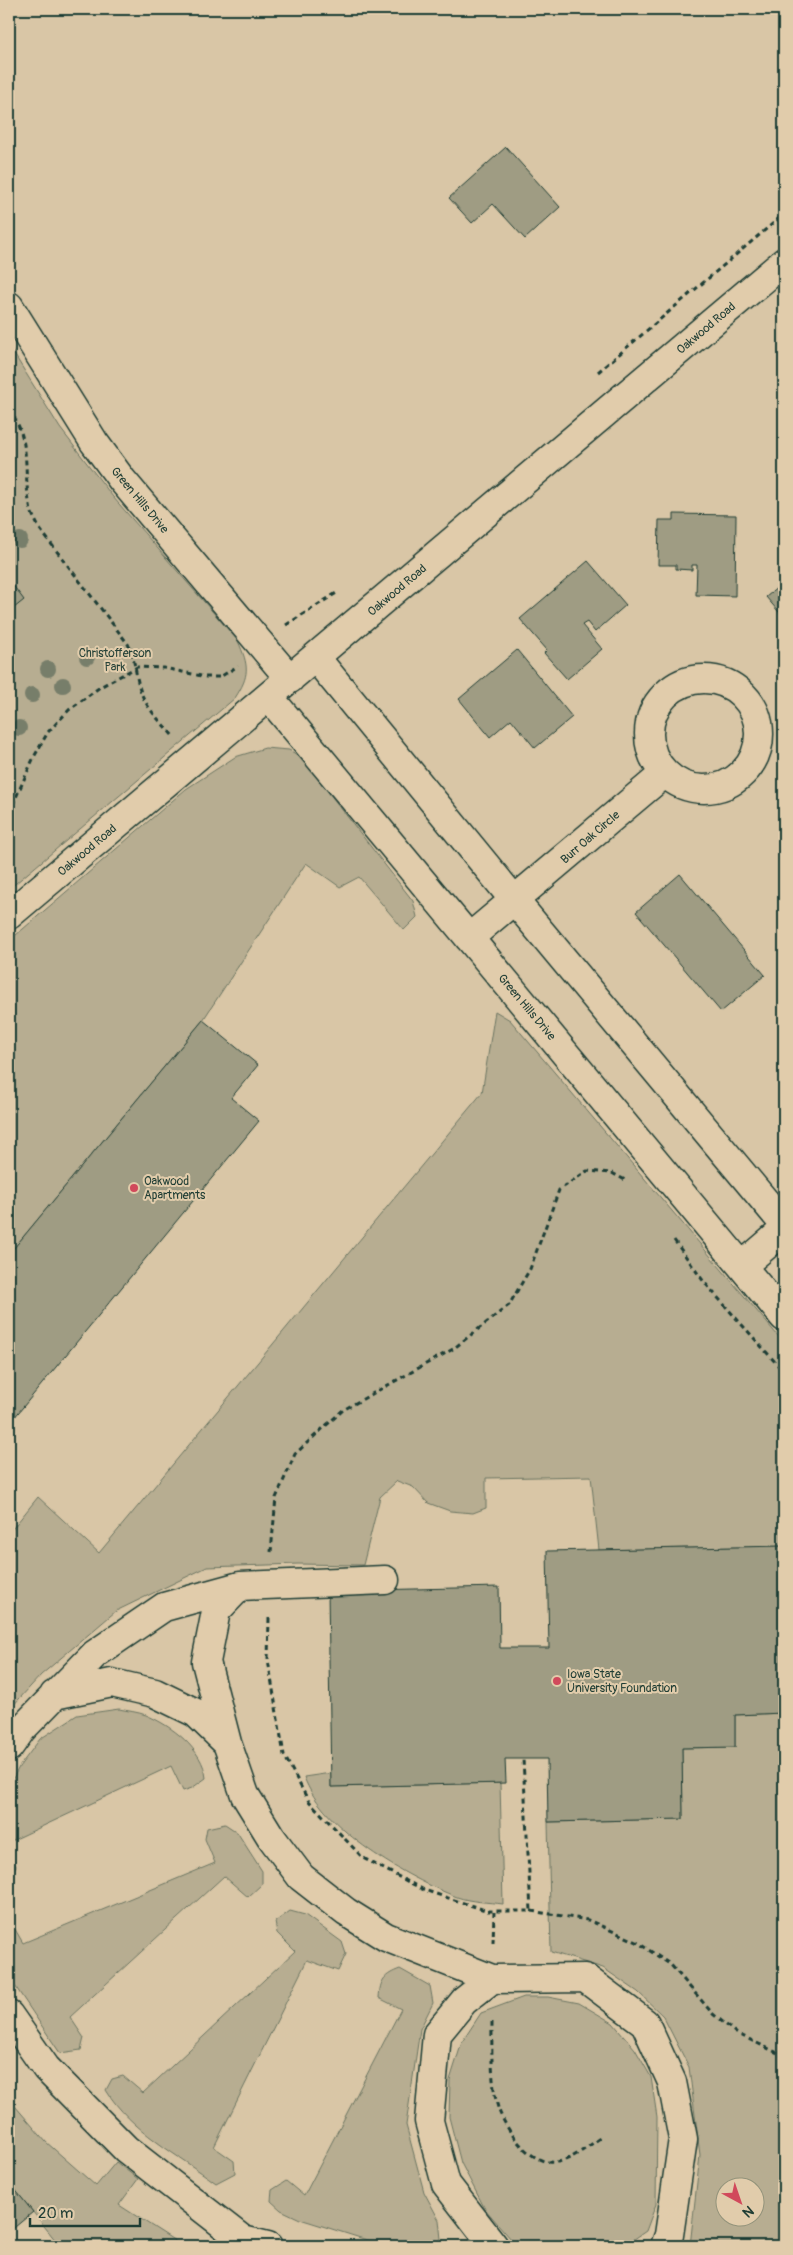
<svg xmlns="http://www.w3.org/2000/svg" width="793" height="2255" font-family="Pangolin,sans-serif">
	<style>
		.green { fill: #b7ad91; stroke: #6b7562; fill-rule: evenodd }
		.building { fill: #9f9c83; stroke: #1f3d34 }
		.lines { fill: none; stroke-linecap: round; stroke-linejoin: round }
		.minor-casing { stroke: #1f3d34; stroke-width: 31 }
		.path { stroke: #1f3d34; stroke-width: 3; stroke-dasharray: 5 4; stroke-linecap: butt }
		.minor { stroke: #e1ccab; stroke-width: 28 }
		.tree { fill: #777e6a }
		.poi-dot { fill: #d1495b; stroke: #e1ccab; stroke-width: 2 }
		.labels { text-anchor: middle; stroke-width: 4; stroke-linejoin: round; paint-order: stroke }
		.street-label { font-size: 12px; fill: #1f3d34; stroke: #e1ccab }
		.park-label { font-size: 12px; fill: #274339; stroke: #e1ccab }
		.poi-label { font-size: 12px; fill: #1f3d34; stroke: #e1ccab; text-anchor: start }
	</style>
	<rect width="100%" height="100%" fill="#d9c6a6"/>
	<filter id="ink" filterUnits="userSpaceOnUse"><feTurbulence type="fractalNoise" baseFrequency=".02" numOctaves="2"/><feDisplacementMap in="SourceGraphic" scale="10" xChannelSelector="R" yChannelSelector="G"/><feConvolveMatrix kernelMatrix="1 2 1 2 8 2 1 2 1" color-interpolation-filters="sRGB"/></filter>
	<g filter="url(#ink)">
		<path class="green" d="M9 346 60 428 113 497 238 641C249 666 250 675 235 698L9 889Z
			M265 748 289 750 301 757 413 901 417 917 404 930 359 877 340 887 306 863 203 1020 9 1254V941L186 789 235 757Z
			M495 1011 510 1020 784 1343V1546L599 1550 591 1476 486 1478V1508L473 1513 450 1511 428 1503 413 1487 397 1481 380 1497 363 1565 298 1564 207 1567 116 1611 41 1675 9 1710V1533L38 1497 99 1553 482 1093Z
			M119 1709C128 1711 138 1712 146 1715 172 1726 203 1749 206 1778L192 1788 183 1791 171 1766 9 1842V1786L19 1767 40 1739 77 1715Z
			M784 1713V2246H690L700 2155 689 2067 663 2016 638 1992 603 1968 551 1952 548 1822 683 1819 682 1748 735 1747V1715ZM726 2188H756V2218H726Z
			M331 1773V1787L500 1783 503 1904C488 1902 471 1902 457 1897 407 1878 323 1830 304 1777Z
			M225 1824 237 1832 262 1871V1884L248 1897 224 1876 70 2017 84 2038 81 2050 60 2053 9 1977V1919L23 1943 215 1863 205 1839 207 1828Z
			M9 1852 16 1866 9 1878Z
			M290 1911 305 1915 342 1942 346 1954 338 1971 307 1960 214 2147 234 2161 235 2173 216 2183C178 2155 131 2131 106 2090L112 2079 123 2076 143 2093 295 1951 277 1933 275 1922Z
			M400 1969 430 1986 433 2003 420 2029 406 2125 424 2192 439 2220 441 2239 435 2246H386L300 2219 281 2210 271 2201 272 2190 286 2181 304 2196 401 2009 379 1998C380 1980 384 1975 400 1969Z
			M524 1997H548L579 2003 613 2023 635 2049 651 2077 657 2117 656 2204 646 2231 624 2246H517L485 2209 461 2163 449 2117 450 2080 462 2042 481 2013Z
			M9 2099 46 2142 96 2186 116 2162 138 2179 119 2205 183 2246H60L9 2182Z"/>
		<path class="building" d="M506 147 560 207 525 239 493 204 472 223 449 198Z
			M674 514 736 515 735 596 696 595 697 565H692V570L676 569V565H658L659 520H674Z
			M588 561 626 605 595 632 587 622 582 625 602 649 567 679 544 653 547 650 520 619Z
			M9 580 24 600 9 612Z
			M784 582V618L766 597Z
			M517 650 572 717 535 748 511 719 490 737 459 699Z
			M680 874 765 975 721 1012 636 912Z
			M203 1020 258 1065 231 1098 259 1121 9 1424V1254Z
			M784 1546V1713L735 1715V1747L682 1748 683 1819 548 1822 547 1759H505L506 1783 331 1787 328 1591 499 1587 500 1648H549L547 1551Z
			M9 2182 33 2212 9 2232Z"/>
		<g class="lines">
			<g class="minor-casing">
				<path id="minor" d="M9 306 94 442 122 480 290 679
					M316 658 515 901 784 1224
					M649 734a55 55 0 1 1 110 0a55 55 0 1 1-110 0Z
					M269 697 784 1317
					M9 915 784 262
					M469 938 665 773
					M742 1266 784 1230
					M240 1586 385 1580
					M54 1695 112 1683 155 1693 196 1713 227 1743
					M9 1747 22 1729 95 1654 164 1607 240 1586 216 1611 206 1662 227 1743 245 1795 271 1837 301 1877 346 1912 386 1937 492 1979
					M9 2015 46 2068 126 2149 243 2240 268 2246
					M494 2246 446 2184 429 2121 437 2034 464 2001 492 1979 585 1978 645 2023 672 2082 683 2139 669 2235 665 2246"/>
			</g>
			<path class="path" d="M598 372 784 214
				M9 409C33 443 22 470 30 506 31 514 36 521 39 528L128 644C137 662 135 684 145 701 152 714 164 725 173 736
				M286 625 338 592
				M9 813 34 757 48 732 69 710 100 687 137 667 164 668 206 677H220L238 666
				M674 1240 704 1282 784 1372
				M271 1552 276 1498 295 1454 343 1410 453 1349 509 1305 530 1269 559 1190 587 1171 612 1173 625 1180
				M269 1618 268 1660 284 1755 308 1800 363 1858 424 1890 488 1911H531L523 1759
				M531 1911 588 1920 637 1942 671 1965 713 2014 736 2033 784 2056
				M493 1943 494 1912
				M492 2022C492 2048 490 2089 500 2113 509 2134 532 2166 557 2162 572 2160 587 2147 600 2138"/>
			<use href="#minor" class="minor"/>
		</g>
		<g class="tree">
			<circle cx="20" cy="540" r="8"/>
			<circle cx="87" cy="657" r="8"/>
			<circle cx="48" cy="669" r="8"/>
			<circle cx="63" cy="685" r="8"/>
			<circle cx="32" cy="695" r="8"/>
			<circle cx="19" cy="728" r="8"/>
		</g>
	</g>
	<g class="poi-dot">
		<circle cx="134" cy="1188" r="5"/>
		<circle cx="557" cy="1681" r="5"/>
	</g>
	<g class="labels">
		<g class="street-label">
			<text transform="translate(706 328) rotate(-40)" y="4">Oakwood Road</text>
			<text transform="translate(140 500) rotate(50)" y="4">Green Hills Drive</text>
			<text transform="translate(397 590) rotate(-40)" y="4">Oakwood Road</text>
			<text transform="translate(590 837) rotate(-41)" y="4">Burr Oak Circle</text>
			<text transform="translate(87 850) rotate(-40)" y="4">Oakwood Road</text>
			<text transform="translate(527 1007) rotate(50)" y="4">Green Hills Drive</text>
		</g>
		<g class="park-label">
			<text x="115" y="657">Christofferson<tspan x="115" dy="14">Park</tspan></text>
		</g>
		<g class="poi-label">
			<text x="144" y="1185">Oakwood<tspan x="144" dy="14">Apartments</tspan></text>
			<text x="567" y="1678">Iowa State<tspan x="567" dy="14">University Foundation</tspan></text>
		</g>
	</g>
	<rect width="793" height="2255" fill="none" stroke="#e1ccab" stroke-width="30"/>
	<rect x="15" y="15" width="763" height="2225" fill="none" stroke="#1f3d34" stroke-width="2" filter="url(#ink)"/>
	<g transform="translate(740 2202) rotate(140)"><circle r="24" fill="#e1ccab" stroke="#93937b"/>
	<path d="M0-4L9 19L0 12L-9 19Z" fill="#d1495b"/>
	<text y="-8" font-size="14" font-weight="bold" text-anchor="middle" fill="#1f3d34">N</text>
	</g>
	<path d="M30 2218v8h110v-8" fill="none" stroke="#1f3d34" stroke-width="2.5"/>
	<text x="38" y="2218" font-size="15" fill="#1f3d34" stroke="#e1ccab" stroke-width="4" paint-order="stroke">20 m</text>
</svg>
